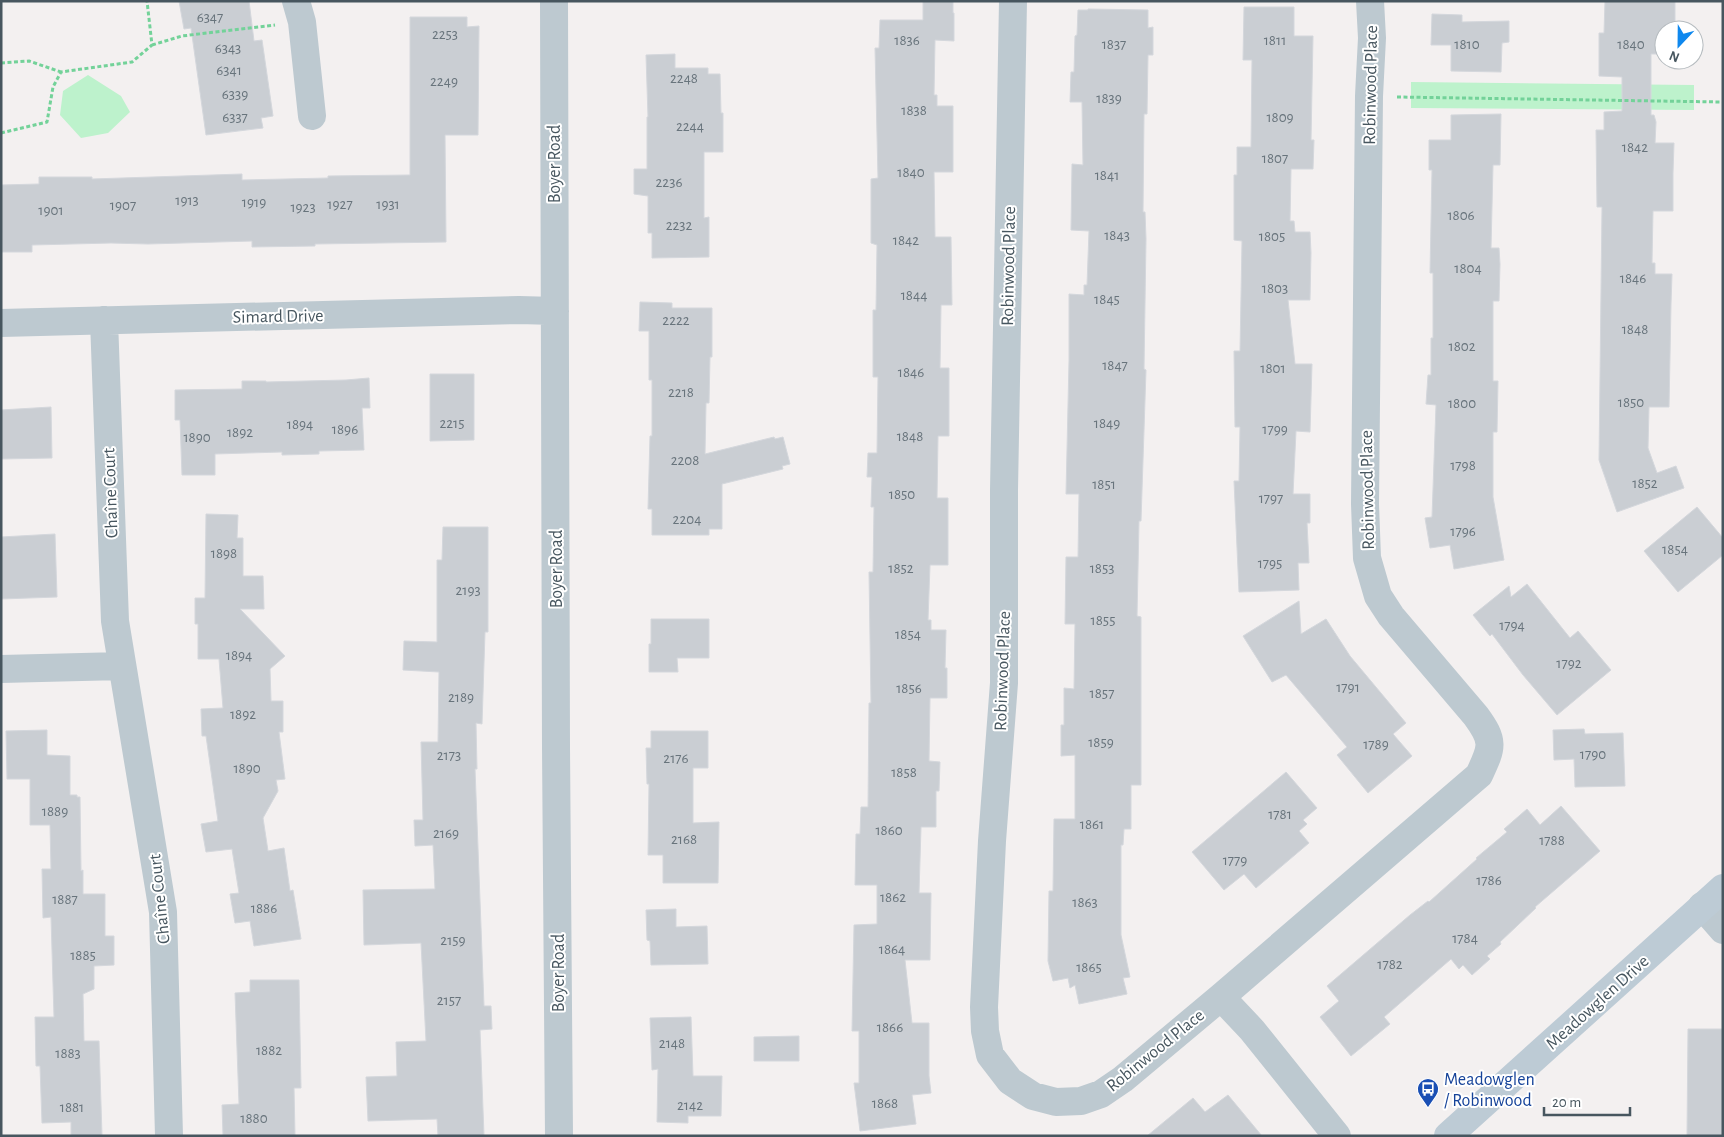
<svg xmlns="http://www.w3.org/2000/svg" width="1724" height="1137" font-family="'Alegreya Sans',sans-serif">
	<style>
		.green { fill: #bdf2cc }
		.building { fill: #caced3; stroke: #d4d7dc }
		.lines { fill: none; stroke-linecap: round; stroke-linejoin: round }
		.path { stroke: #73d299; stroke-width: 3; stroke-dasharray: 4 2.5; stroke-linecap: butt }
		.street { stroke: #bdc9d0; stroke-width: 28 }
		.secondary { stroke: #bdcbd5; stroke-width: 28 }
		.labels { text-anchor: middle; stroke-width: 4; stroke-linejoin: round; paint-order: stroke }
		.number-label { font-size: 15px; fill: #68747c }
		.street-label { font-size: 18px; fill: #47565f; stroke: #fff }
		.transit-label { font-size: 18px; fill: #164399; stroke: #fff; text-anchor: start }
	</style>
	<rect width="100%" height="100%" fill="#f3f0f0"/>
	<path class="green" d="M88 75 121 96 130 112 108 133 81 138 60 115 63 91Z
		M1411 82 1694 85V110L1411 108Z"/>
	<path class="building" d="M179 1H249L254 41 262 40 273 116 261 118 263 128 206 135 191 28 184 29Z
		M923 1H953V13H954V41L935 40 934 95H937V106H953V172H934L935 237H951L952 305H941L940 368H949V436H938L937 498H948V565H930L928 620H931V630H946L945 668H947V698H930L929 761 940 762 939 791H936V827H921L919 893H931L930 960H905L912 1023H929V1076L931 1093 912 1095 916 1124 860 1131 854 1083H859V1031H852L854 925 877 924V885H855L856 834H860L861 807H868L869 703H871L869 572H873L874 507H871L872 477H867L868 453H877L878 377H873V310H876L877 245 871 243V179L878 178 875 48H879L880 20H923Z
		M1605 1H1675V30H1664V54H1651V115H1654L1656 122 1655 143H1674L1673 173V211H1653L1652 263H1655V274H1672L1671 304 1669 407H1649L1648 448 1657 473 1676 466 1684 488 1617 512 1599 460 1602 207H1597L1596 130H1604V112L1622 111V77L1599 76V33H1604Z
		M1244 7H1294V36H1313L1311 140H1314L1313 169H1291L1290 221H1294L1295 232H1310L1311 253 1310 300H1288L1295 364H1312L1310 432 1296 431 1293 494H1310V523H1307L1309 563H1298L1299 590 1239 592 1234 481H1239L1240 427H1235L1234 351H1240L1242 241 1234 240V175H1237V147H1251L1252 60H1243Z
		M1088 9 1148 10V28L1153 27V55H1148L1147 114H1144L1143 212H1145L1146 239 1144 369 1146 370 1141 521H1139L1137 616 1141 617V785H1131V829H1124L1123 845H1121V935L1130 977 1123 978 1127 994 1079 1004 1075 985 1070 988 1068 978 1053 981 1048 961 1049 891H1053L1054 819H1075V755L1061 756V725H1064V688L1074 689 1075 624H1065L1066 557H1078L1079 494H1066L1069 361V294L1084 295V285H1087L1089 231 1071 230 1072 164 1083 165 1082 102H1070L1071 72H1074L1075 36 1077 35 1078 10H1088Z
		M1432 14 1462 15V22L1509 21V42L1502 43 1501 72 1451 71V45H1431Z
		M410 17H467V27L479 26 478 135H445L446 242 315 244V246L252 247V241L148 244 111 243 32 245V252H2L1 185 39 184V177H92V179L242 174V180L328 178V176L410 175Z
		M675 54V68H708V74H720L721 113H723V152H704V218L709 217V257L652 258V233H648V196L634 194V169H647V117H648L646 55Z
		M1501 114 1500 165H1493L1491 248H1499L1500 264 1499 301H1493V381H1498L1497 432H1493V497L1504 560 1454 569 1450 545 1430 548 1425 518 1432 517 1436 405 1426 404 1428 375H1431V338H1433V273H1430L1432 170H1429V140H1451V115Z
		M640 302 672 303V308H712V357H710L709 403H706L705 454 774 437 775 439 783 437 790 464 782 466 783 469 722 484V529H709V535H652V509H648L650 436H652V380H649V331H639Z
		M430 374H474V440L430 441Z
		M369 378 370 408H362L364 450 319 451V454L282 455V452L215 454V475H182L180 420H175V390L242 389V381H266V382L346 380Z
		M51 407 52 458 1 459V410Z
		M1697 507 1723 538V555L1678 592 1644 551Z
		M206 514 238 515 237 538H243V576H263L264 609H240L285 656 270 669 271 701H283V732H279L285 779 276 780 278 791 263 818 268 851 284 848 290 891 293 890 301 939 254 946 250 921 235 923 230 894 239 893 232 849 206 852 201 824 218 821 206 736H202L201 709 223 708 219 659H198V624H195V598H205Z
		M443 527H488V632H485L482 724 476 723 477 769H475L484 1006H491L492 1029 480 1030 484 1136H438L437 1119 368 1121 366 1077 397 1076 396 1042 426 1041 421 943 364 945 363 890 435 889 433 845 415 846 414 820H423L421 742H438L439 672 403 670 404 641 437 642V560H442Z
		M55 534 57 597 1 599V537Z
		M1527 584 1570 638 1578 631 1611 670 1557 715 1523 675 1492 634 1490 636 1473 615 1509 586 1511 597Z
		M1299 601 1301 634 1326 619 1350 656 1406 723 1393 734 1412 756 1368 793 1337 755 1347 747 1286 675 1272 682 1243 636Z
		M651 619H709V658H677L678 672H649V644H651Z
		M1584 729 1585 734 1623 733 1625 786 1575 787 1574 759 1554 760 1553 730Z
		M47 730V755L70 756V795H77V797H80L81 871 83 870V894H105V936H114V965L94 966V989L83 994 84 1041H99L102 1136H71V1122L42 1123 40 1066H36L35 1017H54L51 917 43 918 42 869H51L50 825H30V779H7L6 731Z
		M651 731H708V768H693V823L719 822 718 883H663V855H648L649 784H647L646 748H651Z
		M1286 772 1317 808 1303 820 1307 824 1299 831 1309 843 1256 888 1244 874 1224 890 1192 852Z
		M1561 806 1600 851 1535 907 1536 908 1500 942 1501 944 1487 956 1490 959 1472 975 1463 965 1459 969 1451 959 1384 1017 1390 1024 1351 1056 1320 1017 1339 1001 1327 986 1410 915 1428 901 1429 902 1477 859 1476 858 1507 832 1504 829 1527 809 1540 825Z
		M676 909V927L707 926 708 964 651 965 650 941 647 940 646 910Z
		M250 980H299L301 1088H294L295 1136 223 1135 222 1105 239 1104 235 993 250 992Z
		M691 1017 693 1076H722L721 1116H688V1123L657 1122 658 1069 652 1070 650 1018Z
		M1688 1029H1723V1136H1687Z
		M799 1036V1061H754V1037Z
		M1228 1095 1262 1136H1147L1193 1098 1205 1112Z"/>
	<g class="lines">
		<path class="path" d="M152 45 182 36 275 25
			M1 63 29 61 61 72
			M1397 97 1723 102
			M1 133 47 122 53 87 61 72 132 62 152 45 147 1"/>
		<path class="street" d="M296 1 302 22 312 116
			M554 1 556 747 559 1136
			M1013 1 1004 490V683L992 841 984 1007 985 1031 990 1055 1010 1081 1033 1096 1056 1102 1081 1101 1101 1094 1123 1079 1221 997 1479 775C1492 747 1495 742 1476 716L1391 616 1378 596 1367 558 1365 504 1369 96 1372 38 1370 1
			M104 320 115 621 163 912 169 1136
			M1 323 519 310 555 311
			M1 669 122 666
			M1702 906 1723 930
			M1221 997 1252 1030 1337 1136"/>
		<path class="secondary" d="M1448 1136 1723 888"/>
	</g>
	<defs>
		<g id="bus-pin" transform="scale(1.125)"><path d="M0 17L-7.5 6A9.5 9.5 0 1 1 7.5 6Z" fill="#1a4fb4" stroke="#fff"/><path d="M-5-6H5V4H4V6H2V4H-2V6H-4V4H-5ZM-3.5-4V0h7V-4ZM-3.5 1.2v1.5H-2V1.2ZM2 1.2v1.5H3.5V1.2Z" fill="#fff"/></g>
	</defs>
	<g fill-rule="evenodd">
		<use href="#bus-pin" x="1428" y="1089"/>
	</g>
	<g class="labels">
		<g class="number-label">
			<text x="210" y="22">6347</text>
			<text x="445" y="39">2253</text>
			<text x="907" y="45">1836</text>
			<text x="1275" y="45">1811</text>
			<text x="1114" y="49">1837</text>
			<text x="1467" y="49">1810</text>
			<text x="1631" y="49">1840</text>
			<text x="228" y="53">6343</text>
			<text x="229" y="75">6341</text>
			<text x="684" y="83">2248</text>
			<text x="444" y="86">2249</text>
			<text x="235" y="99">6339</text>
			<text x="1109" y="103">1839</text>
			<text x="914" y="115">1838</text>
			<text x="235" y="122">6337</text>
			<text x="1280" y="122">1809</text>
			<text x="690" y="131">2244</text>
			<text x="1635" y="152">1842</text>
			<text x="1275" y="163">1807</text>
			<text x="911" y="177">1840</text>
			<text x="1107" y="180">1841</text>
			<text x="669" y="187">2236</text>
			<text x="187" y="205">1913</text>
			<text x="254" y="207">1919</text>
			<text x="340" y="209">1927</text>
			<text x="388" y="209">1931</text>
			<text x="123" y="210">1907</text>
			<text x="303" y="212">1923</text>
			<text x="51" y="215">1901</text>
			<text x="1461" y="220">1806</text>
			<text x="679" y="230">2232</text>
			<text x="1117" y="240">1843</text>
			<text x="1272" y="241">1805</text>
			<text x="906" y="245">1842</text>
			<text x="1468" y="273">1804</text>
			<text x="1633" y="283">1846</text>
			<text x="1275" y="293">1803</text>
			<text x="914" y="300">1844</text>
			<text x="1107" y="304">1845</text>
			<text x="676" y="325">2222</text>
			<text x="1635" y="334">1848</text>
			<text x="1462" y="351">1802</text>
			<text x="1115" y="370">1847</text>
			<text x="1273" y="373">1801</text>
			<text x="911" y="377">1846</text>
			<text x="681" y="397">2218</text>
			<text x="1631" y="407">1850</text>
			<text x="1462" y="408">1800</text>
			<text x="452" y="428">2215</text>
			<text x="1107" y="428">1849</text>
			<text x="300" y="429">1894</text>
			<text x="345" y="434">1896</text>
			<text x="1275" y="434">1799</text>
			<text x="240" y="437">1892</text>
			<text x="910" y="441">1848</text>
			<text x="197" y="442">1890</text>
			<text x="685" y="465">2208</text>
			<text x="1463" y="470">1798</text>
			<text x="1645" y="488">1852</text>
			<text x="1104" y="489">1851</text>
			<text x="902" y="499">1850</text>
			<text x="1271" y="503">1797</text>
			<text x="687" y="524">2204</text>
			<text x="1463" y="536">1796</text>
			<text x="1675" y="554">1854</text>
			<text x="224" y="558">1898</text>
			<text x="1270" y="568">1795</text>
			<text x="901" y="573">1852</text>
			<text x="1102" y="573">1853</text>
			<text x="468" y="595">2193</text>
			<text x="1103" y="625">1855</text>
			<text x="1512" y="630">1794</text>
			<text x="908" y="639">1854</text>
			<text x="239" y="660">1894</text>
			<text x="1569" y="668">1792</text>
			<text x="1348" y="692">1791</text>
			<text x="909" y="693">1856</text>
			<text x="1102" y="698">1857</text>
			<text x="461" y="702">2189</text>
			<text x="243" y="719">1892</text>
			<text x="1101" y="747">1859</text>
			<text x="1376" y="749">1789</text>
			<text x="1593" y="759">1790</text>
			<text x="449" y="760">2173</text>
			<text x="676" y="763">2176</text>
			<text x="247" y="773">1890</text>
			<text x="904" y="777">1858</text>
			<text x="55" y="816">1889</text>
			<text x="1280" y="819">1781</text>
			<text x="1092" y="829">1861</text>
			<text x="889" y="835">1860</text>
			<text x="446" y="838">2169</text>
			<text x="684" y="844">2168</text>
			<text x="1552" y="845">1788</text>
			<text x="1235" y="865">1779</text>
			<text x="1489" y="885">1786</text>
			<text x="893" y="902">1862</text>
			<text x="65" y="904">1887</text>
			<text x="1085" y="907">1863</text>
			<text x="264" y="913">1886</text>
			<text x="1465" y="943">1784</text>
			<text x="453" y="945">2159</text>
			<text x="892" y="954">1864</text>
			<text x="83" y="960">1885</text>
			<text x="1390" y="969">1782</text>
			<text x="1089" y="972">1865</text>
			<text x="449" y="1005">2157</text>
			<text x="890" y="1032">1866</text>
			<text x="672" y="1048">2148</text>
			<text x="269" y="1055">1882</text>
			<text x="68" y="1058">1883</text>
			<text x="885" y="1108">1868</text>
			<text x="690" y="1110">2142</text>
			<text x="72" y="1112">1881</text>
			<text x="254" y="1123">1880</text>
		</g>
		<g class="street-label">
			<text transform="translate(1370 85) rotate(-89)" y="6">Robinwood Place</text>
			<text transform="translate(554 164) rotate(-90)" y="6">Boyer Road</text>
			<text transform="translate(1008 266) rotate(-89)" y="6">Robinwood Place</text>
			<text transform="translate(278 316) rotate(-1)" y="6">Simard Drive</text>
			<text transform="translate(1367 490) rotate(-91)" y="6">Robinwood Place</text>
			<text transform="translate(110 493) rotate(-92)" y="6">Chaîne Court</text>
			<text transform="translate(556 569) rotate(-90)" y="6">Boyer Road</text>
			<text transform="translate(1002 671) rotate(-88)" y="6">Robinwood Place</text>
			<text transform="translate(159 899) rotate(-96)" y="6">Chaîne Court</text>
			<text transform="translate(558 973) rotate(-90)" y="6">Boyer Road</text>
			<text transform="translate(1597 1002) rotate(-42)" y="6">Meadowglen Drive</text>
			<text transform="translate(1155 1050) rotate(-39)" y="6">Robinwood Place</text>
		</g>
		<g class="transit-label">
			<text x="1444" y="1085">Meadowglen<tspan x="1444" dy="21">/ Robinwood</tspan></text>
		</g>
	</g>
	<rect width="1724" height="1137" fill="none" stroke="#47565f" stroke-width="5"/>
	<g transform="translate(1679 45) rotate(202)"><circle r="24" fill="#ffffff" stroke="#b5bbbf"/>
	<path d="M0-4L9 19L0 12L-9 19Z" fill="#0f88ee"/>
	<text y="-8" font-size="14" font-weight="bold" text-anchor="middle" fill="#47565f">N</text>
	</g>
	<path d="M1544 1107v8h86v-8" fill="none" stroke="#47565f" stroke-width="2.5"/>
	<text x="1552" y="1107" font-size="15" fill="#47565f" stroke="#ffffff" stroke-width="4" paint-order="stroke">20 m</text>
</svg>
